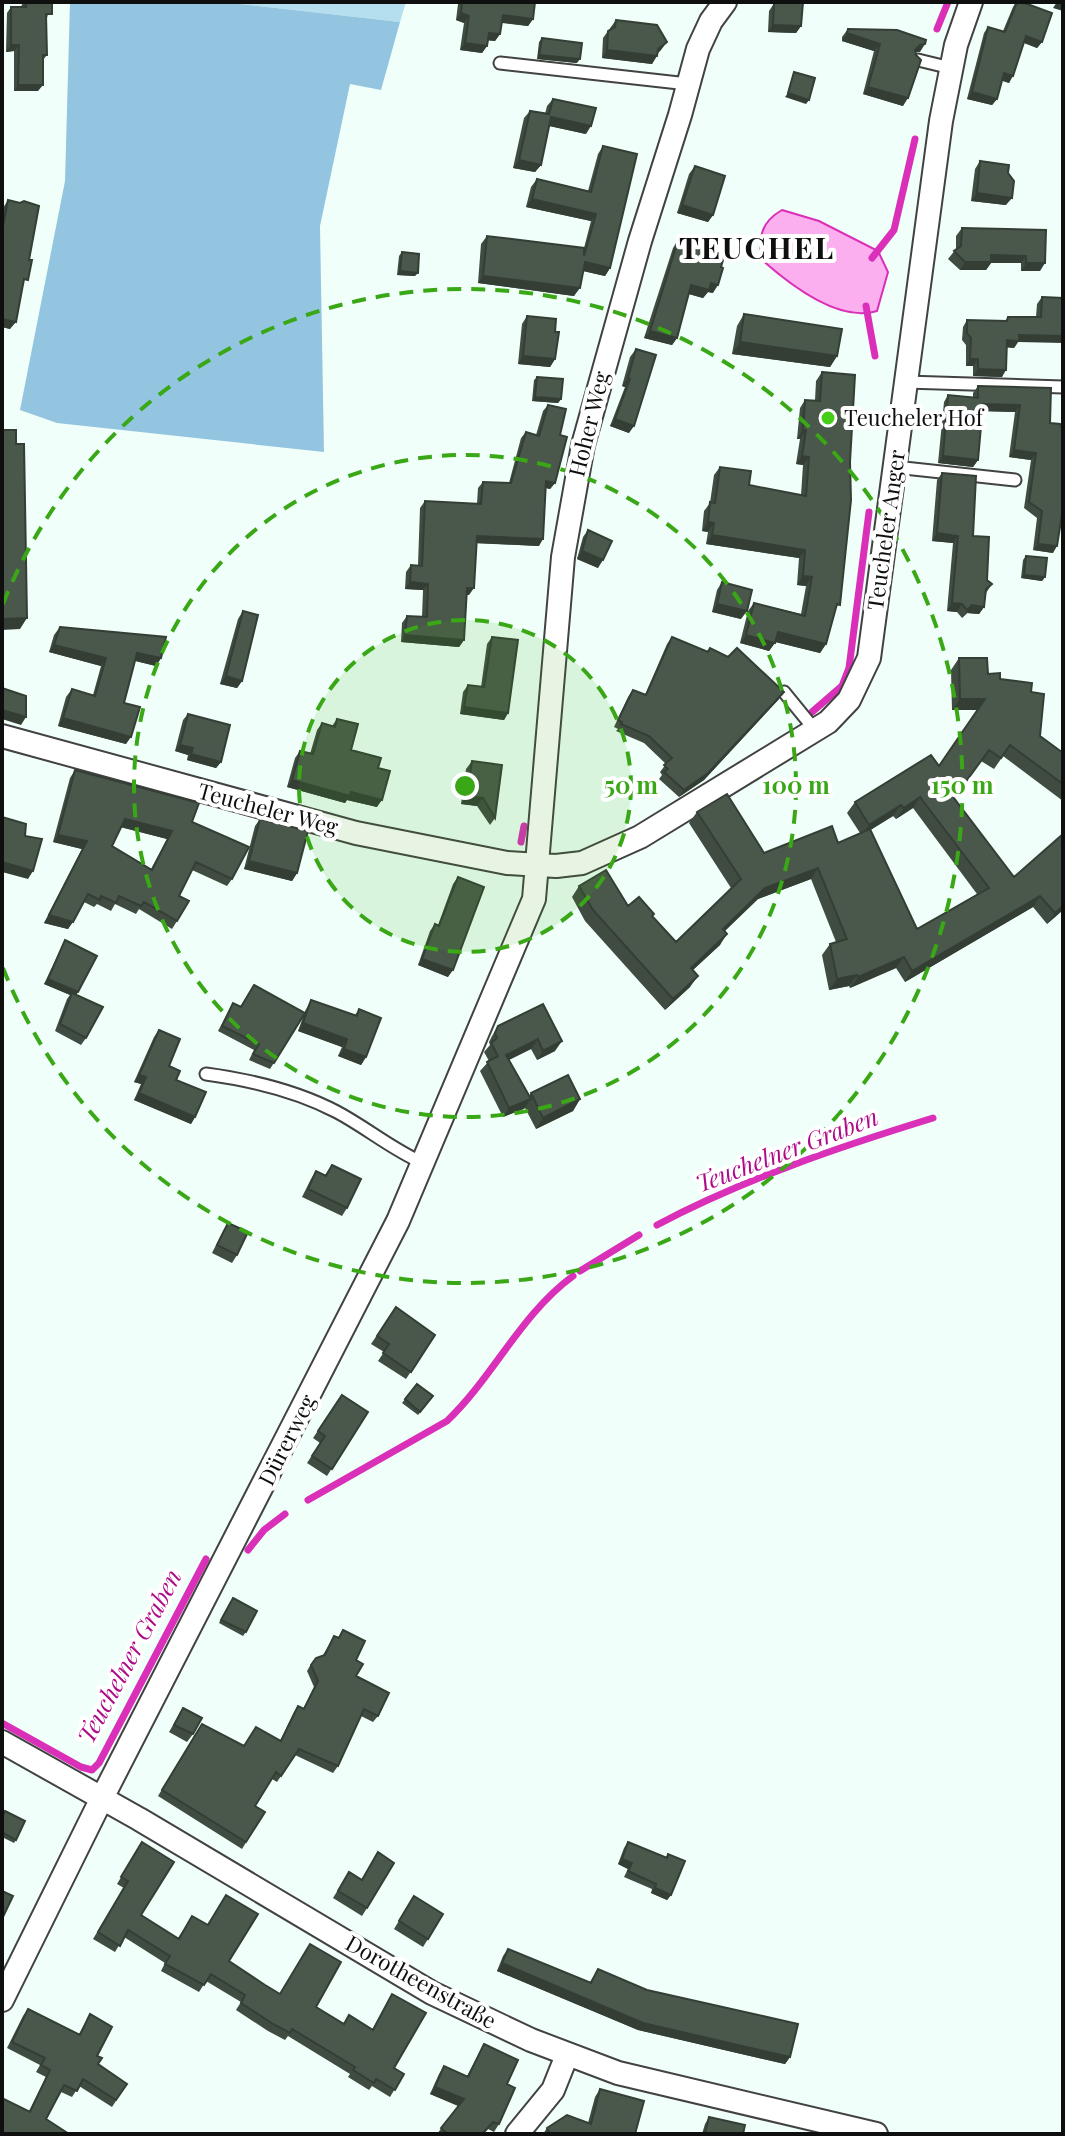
<svg xmlns="http://www.w3.org/2000/svg" width="1065" height="2136" font-family="'Playfair Display',serif">
	<style>
		.green { fill: #b5deee }
		.forest { fill: #93c5e0 }
		.water { fill: #fcafef; stroke: #da2fb8; stroke-width: 2 }
		.lines { fill: none; stroke-linecap: round; stroke-linejoin: round }
		.stream { stroke: #da2fb8; stroke-width: 7 }
		.lane-casing { stroke: #424242; stroke-width: 15 }
		.street-casing { stroke: #424242; stroke-width: 26 }
		.lane { stroke: #fff; stroke-width: 11 }
		.street { stroke: #fff; stroke-width: 22 }
		.wall { fill: #404c41; fill-rule: evenodd }
		.shaded-wall { fill: #343e35 }
		.building { fill: #4a584c; stroke: #343e35; stroke-width: 2; fill-rule: evenodd }
		.ring { fill: none; stroke: #3aa716; stroke-width: 4; stroke-dasharray: 14 10 }
		.poi-dot { fill: #45cd18; stroke: #fff; stroke-width: 3 }
		.labels { text-anchor: middle; stroke-width: 8; stroke-linejoin: round; paint-order: stroke }
		.poi-label { font-size: 22px; fill: #0f0f0f; stroke: #fff; text-anchor: start }
		.street-label { font-size: 22px; fill: #0f0f0f; stroke: #fff }
		.water-label { font-size: 24px; font-style: italic; fill: #ad0b87; stroke: #fff }
		.district-label { font-size: 30px; font-weight: bold; letter-spacing: 2px; fill: #0f0f0f; stroke: #fff }
		.centre { fill: #3aa716; stroke: #fff; stroke-width: 4 }
		.ring-label { font-size: 24px; text-anchor: middle; font-weight: bold; fill: #3aa716; stroke: #fff; stroke-width: 8; stroke-linejoin: round; paint-order: stroke }
	</style>
	<rect width="100%" height="100%" fill="#f0fff9"/>
	<path class="green" d="M222 2H406L400 22Z"/>
	<path class="forest" d="M70 2H222L400 22 381 90 350 84 320 226 324 452 57 423 20 410 65 181Z"/>
	<path class="water" d="M782 210 819 221 878 251 888 272 877 311C838 323 789 284 761 259 759 236 761 222 782 210Z"/>
	<g class="lines">
		<path class="stream" d="M937 29 948 2
			M872 258 894 230 915 139
			M866 306 875 356
			M812 712 842 686 849 668 869 512
			M521 842 524 826
			M657 1225C744 1179 839 1147 933 1118
			M580 1271 639 1235
			M308 1500 447 1421C494 1376 520 1315 573 1276
			M248 1550 264 1530 285 1514
			M2 1723 81 1767 92 1770 99 1763 206 1559"/>
		<g class="lane-casing">
			<path id="lane" d="M918 60 951 68
				M500 63 688 84
				M906 382 1063 387
				M895 467 1015 480
				M784 692 815 730
				M206 1074C251 1080 297 1091 337 1112 367 1128 393 1150 423 1163"/>
		</g>
		<g class="street-casing">
			<path id="street" d="M2 736 356 833 507 863 556 866 582 863 640 837 828 722 849 700 869 658 941 121 956 45 971 2
				M2 1742 139 1819 432 1993 531 2040 618 2073 876 2134
				M2 2000 102 1798 398 1221 534 899 563 557 583 445 640 241 680 115 698 49 711 21 725 2
				M517 2134 553 2090 567 2055"/>
		</g>
		<use href="#lane" class="lane"/>
		<use href="#street" class="street"/>
	</g>
	<path class="wall" d="M23 2H52L46 21 47 55 43 60 38 91H14V51L6 52 7 13 11 7H21Z
		M459 2H535L533 19 528 26 502 23 500 34 495 41 488 40 487 46 482 53 460 50 464 23 456 20 458 4Z
		M775 2 801 26 796 33 768 32 769 11Z
		M1016 2 1042 42 1037 48 1024 43 1009 83 1002 80 997 99 992 105 967 99 984 33 988 27 1003 31 1013 7Z
		M616 20 661 50 658 53 652 64 602 58 603 38Z
		M848 29 920 52H915L903 106 863 94 874 51 842 41V37Z
		M542 38 577 63 537 59 539 42Z
		M553 99 586 134 549 126 541 165 535 172 513 168 524 118 530 111 545 114 547 106Z
		M603 146 610 268 605 276 583 271 574 296 478 283 481 244 487 236 584 248 591 221 526 207 531 187 537 179 588 191 598 154Z
		M980 161 1006 205 971 201 975 169Z
		M695 166 713 215 708 222 677 213 689 174Z
		M8 200 20 203 23 287 10 329 2 327V213L3 208Z
		M962 228 1046 230 1040 271H1021V263H991L986 270H960L948 259 956 249V236Z
		M678 240 713 293 708 292 703 298 689 294 677 338 672 345 644 338 673 248Z
		M402 252 415 276 397 275 399 256Z
		M1042 297 1063 298 1018 342 1014 348 1007 347 1002 377 973 376V366H966V345L962 340 963 327 967 320 1005 321 1008 317H1036L1037 304Z
		M744 314 837 356 830 367 732 354 737 326Z
		M527 316 555 359 550 367 518 364 522 324Z
		M636 349 629 433 610 426 625 387 622 386 630 357Z
		M822 372 834 613 826 644 820 653 775 642 769 651 740 643 748 611 754 603 801 614 806 586 797 585 799 558 706 544 708 532 702 531 704 511 710 503 714 475 720 467 749 485 801 495 803 465 796 464 800 439H797L800 408 805 400H815L816 381Z
		M537 377 561 399 558 403 532 401 534 380Z
		M978 386 1051 388 1050 423 1053 553 1033 550 1037 518 1024 508 1031 460 1009 457 1015 412 982 411 978 460 973 467 938 463 944 402 948 395 973 397V393Z
		M548 405 560 435 555 483 550 489 546 488 539 546 476 543 469 595H467L464 640 459 647 401 642 402 623 407 616 422 617 423 590 405 589 406 572 411 565H418L420 508 425 501 477 504 478 488 483 482 509 483 521 438 526 432 536 435 543 411Z
		M942 473 973 536 987 580 992 584 986 593 984 607 979 614 967 613 962 618 957 612 947 611 953 543 932 541 937 480Z
		M588 530 598 568 577 559 583 537Z
		M1026 556 1045 577 1042 581 1021 578 1023 560Z
		M722 582 741 619 712 612 717 590Z
		M243 611 242 681 237 688 220 684 238 619Z
		M60 627 161 658 156 666 135 661 124 703 126 744 58 726 66 697 72 689 93 695 101 666 49 652 54 635Z
		M492 637 508 713 504 720 460 714 463 692 468 685 481 687 487 644Z
		M672 637 707 652 710 648 779 699 704 780 679 797 659 779 662 775 660 772 666 764 644 743 616 731 618 729 614 727 628 697 633 690 645 695 667 644Z
		M959 658 988 674 1031 692 1040 736 1063 753V801L1003 756 994 769 981 761 954 798 1014 877 1063 910 1047 924 1033 907 905 982 896 968 850 988 849 986 829 990 822 955 830 944 836 942 811 879 758 899 725 931 720 945 693 970 690 987 665 1010 585 921 572 897 579 886 653 917 676 942 731 888 689 823 697 812 764 853 838 843 860 833 847 813 855 802 939 766 978 710H952L951 670ZM913 808 977 894 917 929 870 830 893 816 896 819Z
		M188 714 221 762 216 768 187 760 188 755 175 751 183 720Z
		M337 719 351 750 378 768 377 807 347 800 345 803 287 787 295 758 300 751 310 754 317 730 322 723 332 726Z
		M472 761 495 818 490 825 477 806 461 804 466 769Z
		M75 770 192 822 232 879 227 886 192 870 179 896 177 921 172 929 139 909 136 914 115 904 111 911 97 904 94 907 84 902 68 929 44 923 82 849 53 842 70 778ZM121 827 167 839 151 869 112 846Z
		M260 819 297 873 292 881 244 869 255 826Z
		M458 877 448 977 418 965 430 931 435 924 438 925 453 884Z
		M65 940 86 1038 81 1045 55 1031 67 999 70 995 44 984Z
		M254 985 304 1013 311 1000 355 1015 359 1009 366 1057 361 1065 338 1056 342 1047 298 1031 303 1017 270 1069 249 1060 254 1050 218 1031 233 1003 240 1007Z
		M543 1004 555 1051 537 1060 531 1049 509 1060 529 1096 531 1093 580 1099 573 1111 536 1129 525 1108 503 1117 480 1071 489 1061 484 1052 490 1045 489 1042 492 1036 498 1026Z
		M159 1030 169 1066 195 1117 191 1124 134 1100 141 1084 134 1082 154 1037Z
		M332 1165 347 1208 342 1216 302 1197 311 1179 316 1171 325 1175Z
		M228 1223 237 1255 232 1263 212 1253 223 1231Z
		M396 1307 435 1335 406 1379 378 1361 384 1352 371 1344Z
		M417 1384 433 1396 418 1415 402 1403Z
		M342 1395 368 1412 327 1476 307 1463 320 1443 313 1438Z
		M230 1602 246 1632 243 1636 219 1623Z
		M343 1630 356 1660V1676L378 1716 373 1722 361 1716 338 1766 333 1773 295 1755 277 1782 272 1779 255 1806 265 1812 242 1849 158 1796 198 1730 243 1746 280 1741 294 1712 298 1706 303 1709 314 1687 307 1671 311 1664 316 1658 323 1655 334 1636 338 1638Z
		M183 1708 193 1734 187 1742 169 1732Z
		M5 1811 16 1840 14 1843 2 1837V1816Z
		M142 1842 141 1915 178 1938 192 1916 207 1925 226 1895 229 1961 265 1985 280 1994 310 1944 316 2007 343 2024 372 2030 392 1994 394 2068 404 2074 390 2097 372 2086 369 2090 348 2077 350 2074 288 2036 285 2040 268 2031 236 2010 241 2002 206 1981 199 1992 161 1971 165 1963 124 1937 115 1952 93 1939 124 1888 117 1884Z
		M628 1842 666 1858 668 1854 671 1895 667 1900 651 1893 652 1889 624 1877 628 1869 618 1864 624 1848Z
		M378 1852 367 1908 362 1916 333 1898 349 1872 362 1880Z
		M414 1896 428 1939 423 1947 394 1929Z
		M508 1949 590 1982 598 1969 790 2057 785 2064 638 2030 497 1971 503 1956Z
		M28 2009 79 2034 90 2014 98 2064 127 2084 112 2107 79 2086 72 2097 61 2092 46 2119 29 2111 46 2077 36 2072 40 2065 7 2048 23 2016Z
		M484 2044 507 2084 499 2124 494 2132 488 2129 484 2134H437L458 2106 430 2094 439 2074 444 2066 467 2076Z
		M600 2089 635 2134H543L547 2128 588 2123 595 2097Z
		M709 2117 743 2134H702L705 2124Z"/>
	<path class="shaded-wall" d="M1057 2H1063V11L1053 8Z
		M461 13 469 16 464 23 456 20Z
		M503 15 533 19 528 26 498 22Z
		M773 25 801 26 796 33 768 32Z
		M489 33 500 34 495 41 484 40Z
		M847 33 880 44 874 51 842 41Z
		M1026 36 1042 42 1037 48 1022 42Z
		M667 42 661 50 654 56H657L652 64 602 58 607 50 658 49Z
		M465 43 487 46 482 53 460 50Z
		M925 44 920 52H915V50L920 45Z
		M11 45H19L14 51 6 52Z
		M539 55 580 59 577 63 537 59Z
		M1004 73 1013 76 1009 83 999 80Z
		M18 85H43L38 91H14Z
		M868 87 908 98 903 106 863 94Z
		M972 92 997 99 992 105 967 99Z
		M788 93 809 100 806 104 785 97Z
		M551 117 591 126 586 134 545 125Z
		M519 160 541 165 535 172 513 168Z
		M977 193 1012 198 1006 205 971 201Z
		M532 199 596 214 591 221 526 207Z
		M682 205 713 215 708 222 677 213Z
		M991 255 1026 256 1021 263H991L986 270H960L965 262Z
		M585 262 610 268 605 276 579 270Z
		M1026 263H1045L1040 271H1021Z
		M400 271 418 273 415 276 397 275Z
		M483 276 580 288 574 296 478 283Z
		M711 283 718 285 713 293 708 292 703 298 685 293 691 285Z
		M2 319 16 322 10 329 2 327Z
		M650 331 677 338 672 345 644 338Z
		M1019 335 1063 336V343L1018 342 1014 348 1002 347 1007 340Z
		M740 342 837 356 830 367 732 354Z
		M523 356 555 359 550 367 518 364Z
		M970 359H978L973 366H966Z
		M978 369 1006 370 1002 377 973 376Z
		M628 378 630 379 625 387 622 386Z
		M535 397 561 399 558 403 532 401Z
		M983 404 1020 405 1015 412 978 411Z
		M615 419 634 426 629 433 610 426Z
		M803 430H806L800 439H797Z
		M1014 450 1036 453 1031 460 1009 457Z
		M802 456 809 457 803 465 796 464Z
		M943 456 978 460 973 467 938 463Z
		M546 481 555 483 550 489 542 487Z
		M708 522 714 523 708 532 702 531Z
		M937 533 958 536 953 543 932 541Z
		M712 535 805 550 799 558 706 544Z
		M477 536 543 539 539 546 472 543Z
		M1038 544 1057 546 1053 553 1033 550Z
		M582 551 603 560 598 568 577 559Z
		M1024 575 1045 577 1042 581 1021 578Z
		M803 576 812 577 806 586 797 585Z
		M410 582 428 584 423 590 405 589Z
		M467 588H474L469 595H462Z
		M952 603 962 604 957 612 947 611Z
		M717 604 747 611 741 619 712 612Z
		M972 605 984 607 979 614 967 613 962 618Z
		M27 618 20 629 2 630V619Z
		M778 632 826 644 820 653 772 641Z
		M405 635 464 640 459 647 401 642Z
		M746 635 775 643 769 651 740 643Z
		M54 645 106 658 101 666 49 652Z
		M137 653 161 658 156 666 132 660Z
		M226 676 242 681 237 688 220 684Z
		M784 692 779 699 704 780 679 797 684 790Z
		M960 699H985L978 710H952Z
		M464 707 508 713 504 720 460 714Z
		M2 710 26 717 21 725 2 719Z
		M63 718 131 737 126 744 58 726Z
		M180 745 193 748 188 755 175 751Z
		M191 754 221 762 216 768 187 760Z
		M292 780 351 792 382 800 377 807 347 800 345 803 287 787Z
		M467 796 483 798 477 806 461 804Z
		M920 797 913 808 896 819 904 808Z
		M901 805 893 816 861 836 869 825Z
		M125 819 172 831 167 839 120 827Z
		M58 835 87 841 82 849 53 842Z
		M249 861 297 873 292 881 244 869Z
		M2 862 33 871 28 879 2 872Z
		M818 868 811 879 758 899 715 940 723 929 765 888Z
		M1040 896 1033 907 905 982 912 971Z
		M1063 906V910L1047 924 1055 913Z
		M49 915 73 922 68 929 44 923Z
		M727 934 720 945 683 979 691 968Z
		M904 957 896 968 850 988 858 977Z
		M422 959 453 970 448 977 418 965Z
		M857 975 849 986 829 990 837 979Z
		M698 976 690 987 665 1010 673 999Z
		M48 979 78 992 75 997 44 984Z
		M303 1023 347 1039 342 1047 298 1031Z
		M538 1039 531 1049 500 1064 506 1055Z
		M562 1041 555 1051 537 1060 543 1051Z
		M344 1049 366 1057 361 1065 338 1056Z
		M139 1075 146 1077 141 1084 134 1082Z
		M139 1093 195 1117 191 1124 134 1100Z
		M531 1099 524 1109 503 1117 509 1108Z
		M580 1099 573 1111 536 1129 543 1118Z
		M622 1859 632 1863 628 1869 618 1864Z
		M655 1888 671 1895 667 1900 651 1893Z
		M502 1963 790 2057 785 2064 638 2030 497 1971Z
		M435 2087 464 2099 459 2106 430 2094Z"/>
	<path class="building" d="M26 2H52V14H46L47 55H43V85H18L19 45H11V7H26Z
		M462 2H535L533 19 503 15 500 34 489 33 487 46 465 43 469 16 461 13Z
		M775 2H803L801 26 773 25 774 3Z
		M1017 2H1022L1052 13 1042 42 1026 36 1013 76 1004 73 997 99 972 92 988 27 1005 32Z
		M616 20 657 25 667 42 658 49 657 56 607 50 608 31 615 27Z
		M848 29 897 30 926 40 925 44 920 45 915 50 916 55 921 60 908 98 868 87 880 44 847 33Z
		M542 38 582 43 580 59 539 55Z
		M794 72 815 78 809 100 788 93Z
		M553 99 596 108 591 126 551 117 541 165 519 160 530 111 549 114Z
		M603 146 637 154 610 268 585 262 580 288 483 276 487 236 584 248V256L596 214 532 199 537 179 591 192Z
		M980 161 1009 165 1008 173 1014 181 1012 198 977 193Z
		M695 166 725 176 713 215 682 205Z
		M8 200 20 203 24 201 39 206 29 260H32L28 280 24 279 16 322 2 319V231Z
		M962 228 1046 230 1045 263H1026V256L991 255V262H965L954 251 961 246Z
		M678 240 725 253 721 267 723 268 718 285 711 283 709 290 691 285 677 338 650 331Z
		M402 252 419 254 418 273 400 271Z
		M1042 297 1063 298V336L1019 335V341L1007 340 1006 370 978 369V359H970L971 338 967 333V320L1007 321 1008 317H1041Z
		M744 314 842 329 837 356 740 342Z
		M527 316 556 319 555 332H559L555 359 523 356Z
		M636 349 656 355 634 426 615 419 630 379 628 378Z
		M822 372 855 375 850 462 851 500 840 605 837 604 826 644 778 632 775 643 746 635 754 603 805 616 812 577 803 576 805 550 712 535 714 523 708 522 710 502 715 503 720 467 751 471 749 485 806 496 809 457 802 456 806 430H803L805 400 820 401Z
		M537 377 563 379 561 399 535 397Z
		M978 386 1051 388 1050 423 1060 424 1063 430V508L1057 546 1038 544 1042 511 1029 502 1036 453 1014 450 1020 405 983 404 978 460 943 456 948 395 978 398Z
		M548 405 566 409 560 435 567 437 555 483 546 481 543 539 477 536 474 588H467L464 640 405 635 407 616 427 617 428 584 410 582 411 565 422 566 425 501 481 504 483 482 511 483 526 432 539 436Z
		M2 430H16V444H24L27 618 2 619Z
		M942 473 976 476 973 536 989 537 987 580 992 584 986 589 984 607 972 605 967 610 962 604 952 603 958 536 937 533Z
		M588 530 612 541 603 560 582 551Z
		M1026 556 1047 558 1045 577 1024 575Z
		M722 582 752 590 747 611 717 604Z
		M243 611 258 615 242 681 226 676Z
		M60 627 166 637 161 658 137 653 124 703 140 707 131 737 63 718 72 689 95 696 106 658 54 645Z
		M492 637 518 640 508 713 464 707 468 685 484 687Z
		M672 637 708 652 710 648 728 657 737 648 784 692 708 773 684 790 664 772 668 769 664 765 672 758 649 736 621 724 622 722 618 720 633 690 646 695Z
		M959 658H987L988 674 1000 673V679L1032 683 1031 692 1044 694 1040 736 1063 753V784L1010 745 1001 758 989 750 954 798 1014 877 1063 834V906L1055 913 1040 896 912 971 904 957 858 977 857 975 837 979 830 944 847 939 818 868 765 888 723 929 727 934 691 968 698 976 673 999 593 910 579 886 606 870 628 906 639 897 654 914 652 916 676 942 741 879 697 812 727 794 764 853 832 826 838 843 870 829 917 929 989 888 920 797 904 808 901 805 869 825 855 802 931 755 939 766 985 699H960Z
		M2 688 26 696V717L2 710Z
		M188 714 230 725 221 762 191 754 193 748 180 745Z
		M337 719 358 724 351 750 381 758 378 768 390 771 382 800 351 792 350 796 292 780 300 751 313 754 322 723 335 727Z
		M472 761 502 765 495 818 483 798 467 796Z
		M75 770 199 803 192 822 249 847 232 879 196 862 179 896 189 901 177 921 144 902 141 906 119 896 116 903 101 896 100 900 88 894 73 922 49 915 87 841 58 835ZM125 819 172 831 152 870 112 846Z
		M2 817 26 824 25 836 42 839 33 871 2 862Z
		M260 819 308 831 297 873 249 861Z
		M458 877 484 887 453 970 422 959 435 924 439 926Z
		M65 940 97 956 78 992 48 979Z
		M254 985 305 1013 274 1063 253 1054 259 1044 222 1026 233 1003 241 1007Z
		M72 993 103 1007 86 1038 60 1024Z
		M311 1000 357 1016 359 1009 381 1018 366 1057 344 1049 347 1039 303 1023Z
		M543 1004 562 1041 543 1051 538 1039 506 1055 531 1099 509 1108 487 1062 498 1056 491 1043 497 1038 495 1033 498 1026Z
		M159 1030 180 1039 169 1066 180 1071 176 1080 206 1092 195 1117 139 1093 146 1077 139 1075Z
		M568 1075 580 1099 543 1118 531 1093Z
		M332 1165 361 1179 347 1208 308 1189 316 1171 326 1176Z
		M228 1223 248 1232 237 1255 217 1245Z
		M396 1307 435 1335 411 1372 383 1353 389 1344 377 1336Z
		M417 1384 433 1396 420 1412 405 1399Z
		M342 1395 368 1412 332 1469 312 1456 325 1436 318 1431Z
		M233 1598 257 1611 246 1632 221 1620Z
		M343 1630 365 1641 356 1660 363 1664 356 1676 389 1693 378 1716 364 1709 338 1766 299 1749 281 1776 276 1772 255 1806 265 1812 246 1842 162 1790 202 1724 244 1746 256 1727 281 1741 298 1706 304 1709 318 1681 311 1665 316 1658 325 1655 334 1636 339 1638Z
		M183 1708 202 1718 193 1734 174 1725Z
		M5 1811 25 1821 16 1840 2 1832V1817Z
		M142 1842 174 1862 141 1915 179 1939 192 1916 208 1925 226 1895 258 1914 229 1961 265 1985 280 1994 310 1944 341 1962 316 2007 344 2024 349 2015 373 2030 392 1994 426 2013 394 2068 404 2074 395 2090 376 2079 374 2083 353 2070 355 2067 292 2029 290 2033 273 2024 241 2003 245 1995 211 1974 204 1985 165 1964 170 1956 128 1930 120 1946 98 1932 128 1881 121 1877Z
		M628 1842 667 1858 668 1854 685 1861 671 1895 655 1888 656 1884 628 1871 632 1863 622 1859Z
		M378 1852 394 1863 367 1908 338 1891 349 1872 362 1880Z
		M2 1891 13 1896 2 1919Z
		M414 1896 443 1914 428 1939 399 1921Z
		M508 1949 591 1983 598 1969 647 1990 798 2024 790 2057 643 2023 502 1963Z
		M28 2009 80 2035 90 2014 112 2027 97 2056 102 2058 98 2064 127 2084 116 2100 83 2079 77 2091 64 2085 46 2119 69 2134H2V2098L30 2112 50 2070 41 2065 45 2058 12 2042Z
		M484 2044 518 2060 507 2084 515 2088 499 2124 493 2122 482 2134H448L441 2128 464 2099 435 2087 444 2066 468 2077Z
		M600 2089 644 2101 635 2134H550L547 2128 567 2115 591 2124Z
		M709 2117 745 2125 743 2134H705Z"/>
	<circle cx="465" cy="786" r="166" fill="#3aa716" fill-opacity=".12"/>
	<g class="ring">
		<circle cx="465" cy="786" r="166"/>
		<circle cx="465" cy="786" r="331"/>
		<path d="M3 604A497 497 0 1 1 3 968"/>
	</g>
	<circle class="poi-dot" cx="828" cy="418" r="8"/>
	<g class="labels">
		<g class="poi-label">
			<text x="844" y="426">Teucheler Hof</text>
		</g>
		<g class="street-label">
			<text transform="translate(589 424) rotate(-76)" y="8">Hoher Weg</text>
			<text transform="translate(886 530) rotate(-82)" y="8">Teucheler Anger</text>
			<text transform="translate(268 809) rotate(15)" y="8">Teucheler Weg</text>
			<text transform="translate(287 1440) rotate(-63)" y="8">Dürerweg</text>
			<text transform="translate(421 1982) rotate(29)" y="8">Dorotheenstraße</text>
		</g>
		<g class="water-label">
			<text transform="translate(787 1151) rotate(-21)" y="8">Teuchelner Graben</text>
			<text transform="translate(130 1657) rotate(-62)" y="8">Teuchelner Graben</text>
		</g>
		<g class="district-label">
			<text x="757" y="259">TEUCHEL</text>
		</g>
	</g>
	<circle cx="465" cy="786" r="12" class="centre"/>
	<g class="ring-label">
		<text x="631" y="794">50 m</text>
		<text x="796" y="794">100 m</text>
		<text x="962" y="794">150 m</text>
	</g>
	<rect width="1065" height="2136" fill="none" stroke="#0f0f0f" stroke-width="8"/>
</svg>
